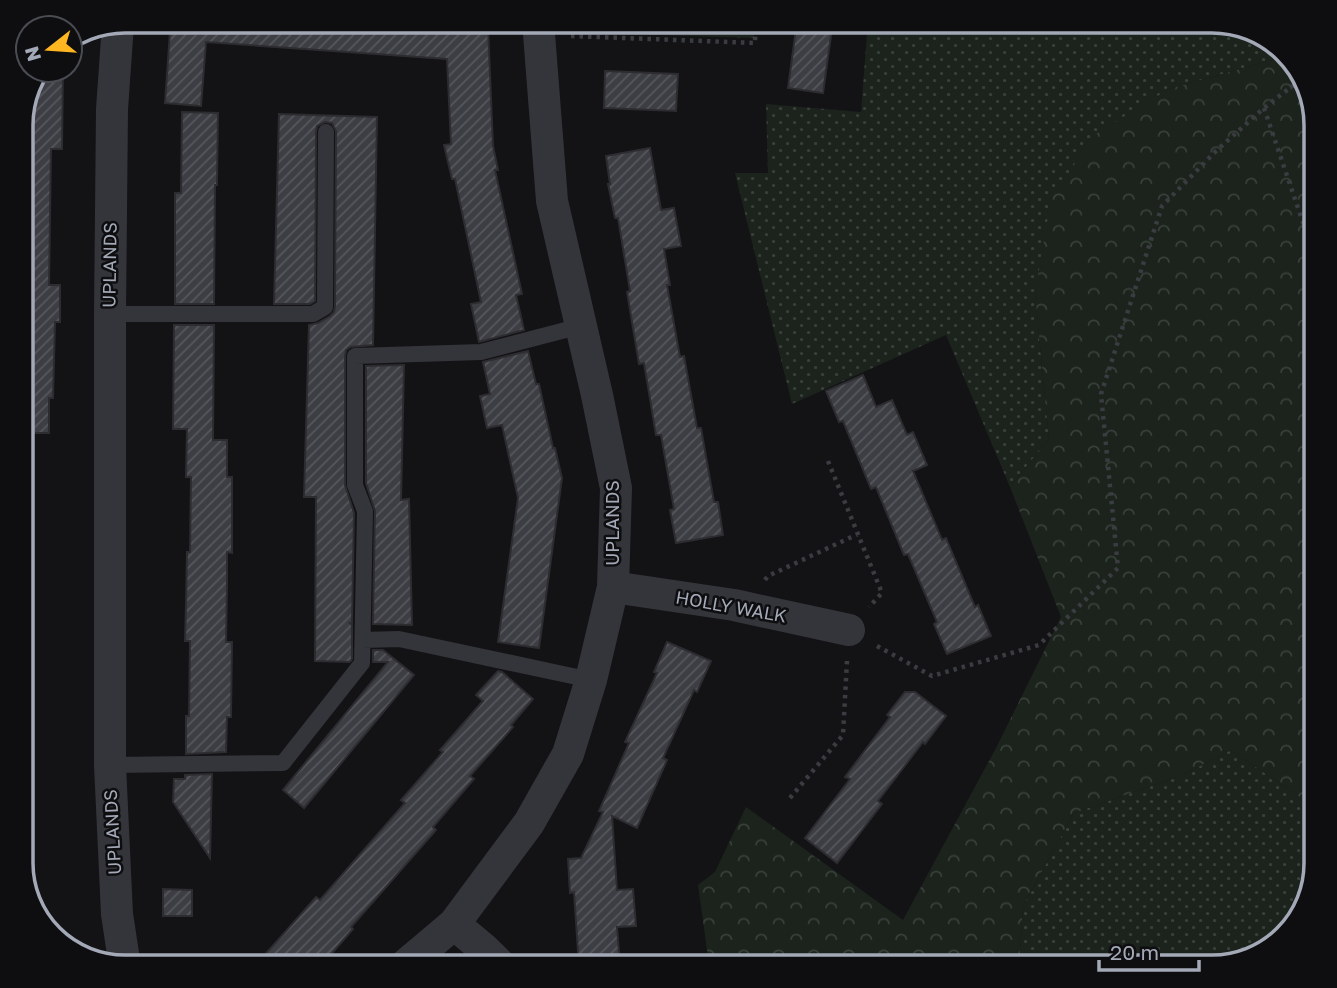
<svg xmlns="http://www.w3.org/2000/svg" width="1337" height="988" font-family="'Golos Text',sans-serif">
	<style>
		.grass { fill: url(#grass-dots) }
		.forest { fill: url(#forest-crowns) }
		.building { fill: url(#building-hatch); stroke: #2d2d31; stroke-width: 2 }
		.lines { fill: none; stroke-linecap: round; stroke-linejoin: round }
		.path { stroke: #3a3c41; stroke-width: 4.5; stroke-dasharray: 3.5 5; stroke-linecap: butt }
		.service { stroke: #34353a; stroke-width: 16 }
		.minor { stroke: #34353a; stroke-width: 32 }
		.labels { text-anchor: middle; stroke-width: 5; stroke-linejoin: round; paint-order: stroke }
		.street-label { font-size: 18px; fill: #a4a9b7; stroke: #0e0e10 }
		.rim { fill: none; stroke: #a4a9b7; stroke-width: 3.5 }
	</style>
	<defs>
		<pattern id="grass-dots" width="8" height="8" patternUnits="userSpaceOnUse" patternTransform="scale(1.75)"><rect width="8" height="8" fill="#1b231c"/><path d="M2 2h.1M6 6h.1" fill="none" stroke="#39403b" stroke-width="1.8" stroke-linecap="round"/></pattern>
		<pattern id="forest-crowns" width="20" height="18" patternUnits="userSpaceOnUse" patternTransform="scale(1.75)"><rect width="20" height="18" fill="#1b231c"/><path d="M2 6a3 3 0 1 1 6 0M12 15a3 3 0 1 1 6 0" fill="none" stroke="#39403b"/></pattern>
		<pattern id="building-hatch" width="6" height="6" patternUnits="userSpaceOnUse" patternTransform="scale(1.75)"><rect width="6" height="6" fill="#3d3e43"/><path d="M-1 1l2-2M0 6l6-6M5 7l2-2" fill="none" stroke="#56575c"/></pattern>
	</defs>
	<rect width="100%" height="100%" fill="#131315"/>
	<path class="grass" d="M568 21H755L754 38 568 32Z
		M868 21H1212L1275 43 1279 47V58L1169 89 1035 293 1049 439 1010 487 946 335 792 404 735 173H768L766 104 861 112Z
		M1231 750 1316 808V863L1294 926 1257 956 1212 967H1019L1023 906 1074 813 1182 775Z"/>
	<path class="forest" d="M1279 47 1305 79 1316 125V808L1231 750 1182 775 1074 813 1023 906 1019 967H682L709 964 698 885 715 872 746 807 903 920 996 748 1061 617 1010 487 1049 439 1035 293 1051 199 1094 135 1169 89 1279 58Z"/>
	<path class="building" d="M201 21H428L427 30 488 27 493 146 498 170H495L522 294 516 295 524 330 479 342 471 304 481 302 455 179H452L444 145 451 144 447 59 206 42 201 106 165 103 170 31 201 34Z
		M797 21H833L823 93 788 88Z
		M45 70H63L62 149H51L49 285H60V322H55L53 398H49V433H21V118Z
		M605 71 678 74 676 111 604 108Z
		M182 112 218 113 217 185H215L214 304H175V193H181Z
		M279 114 377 117 373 345 350 347 346 350 345 356V485L354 513 352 623H350L352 625V659L350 662 315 661 316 497H304L309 325 318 323 330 316 334 312 335 307 336 131 332 123 325 122 317 126 316 132 315 301 310 304H274Z
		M650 148 661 210 674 208 681 246 664 249 670 285H667L680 357 684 356 697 428H701L714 502H718L723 535 676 543 670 510 674 509 661 435H656L644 363 639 364 627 292 630 291 618 218H615L608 184H610L606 156Z
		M174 325H214L213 440H227V477H232V553L227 552V588L226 642H232L231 717H227L226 752 186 754V716H189L190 641H185L186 604 187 552H190L191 477H186L187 429H173Z
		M528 351 536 384H539L553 448H555L562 478 539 648 498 642 518 498 502 425 487 428 480 396 490 394 483 362Z
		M404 365 401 500 409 499 412 625 373 624 375 511 366 483V366Z
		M863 375 876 407 892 400 907 435 913 432 927 465 913 471 942 540 946 538 975 607 978 605 991 636 947 654 934 624 937 622 908 554 904 555 876 487 871 489 843 421 839 422 826 391Z
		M667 642 711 661 697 692 694 690 663 758 667 760 637 828 612 816 617 890 633 889 636 926 617 927 620 965 579 967 574 892 570 893 568 859 581 858 603 812 599 811 629 743 625 742 657 673 654 672Z
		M373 650H383L414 675 304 808 283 790 388 662H373Z
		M498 671 502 672 533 699 511 725 513 727 470 776 474 779 433 827 436 830 351 927 353 929 320 967H254L316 897 320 900 405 803 401 800 443 752 440 750 483 701 476 695Z
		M905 692H915L946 716 925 744 923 742 878 801 882 804 837 863 805 838 850 779 845 777 890 717 887 715Z
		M212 774 210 858 173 802 174 779H185V775Z
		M163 889 192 890V916H163Z"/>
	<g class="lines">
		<path class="path" d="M571 36 755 43 756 21
			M1264 108 1316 261
			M828 461 882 593 869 607
			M765 580 768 576 858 534
			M877 646 932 676 1039 645 1118 568 1101 394 1162 206 1216 151 1264 108 1304 77
			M790 798 843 735 847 661"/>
		<path class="service" d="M110 314H313L325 307 326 132
			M363 640 399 639 591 680
			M110 765 283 763 362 663 365 511 355 485V356L481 352 581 326"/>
		<path class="minor" d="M118 24 112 109 110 314V765L117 914 125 967
			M613 587 734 605 849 630
			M454 924 485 950 502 967
			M403 967 454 924 529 823 568 754 591 680 613 587 616 488 597 395 552 201 538 21"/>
	</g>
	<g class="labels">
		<g class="street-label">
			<text transform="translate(110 265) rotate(-89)" y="6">UPLANDS</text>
			<text transform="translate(613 523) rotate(-90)" y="6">UPLANDS</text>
			<text transform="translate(731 607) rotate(10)" y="6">HOLLY WALK</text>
			<text transform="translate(113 832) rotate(-93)" y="6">UPLANDS</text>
		</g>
	</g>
	<path d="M0 0H1337V988H0ZM125 33H1212A92 92 0 0 1 1304 125V863A92 92 0 0 1 1212 955H125A92 92 0 0 1 33 863V125A92 92 0 0 1 125 33Z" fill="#0e0e10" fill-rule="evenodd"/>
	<path class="rim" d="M125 33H1212A92 92 0 0 1 1304 125V863A92 92 0 0 1 1212 955H125A92 92 0 0 1 33 863V125A92 92 0 0 1 125 33Z"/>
	<g transform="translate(49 49) rotate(253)"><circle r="33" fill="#0e0e10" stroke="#4a4c53" stroke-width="2"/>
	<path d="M0-5L12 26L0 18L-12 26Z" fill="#ffb621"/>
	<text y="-10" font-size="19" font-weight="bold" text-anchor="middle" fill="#a4a9b7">N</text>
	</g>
	<path d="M1099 960v10h100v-10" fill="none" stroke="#a4a9b7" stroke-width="3.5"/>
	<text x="1110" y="960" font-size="21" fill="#a4a9b7" stroke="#0e0e10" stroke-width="5" paint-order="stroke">20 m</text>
</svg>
